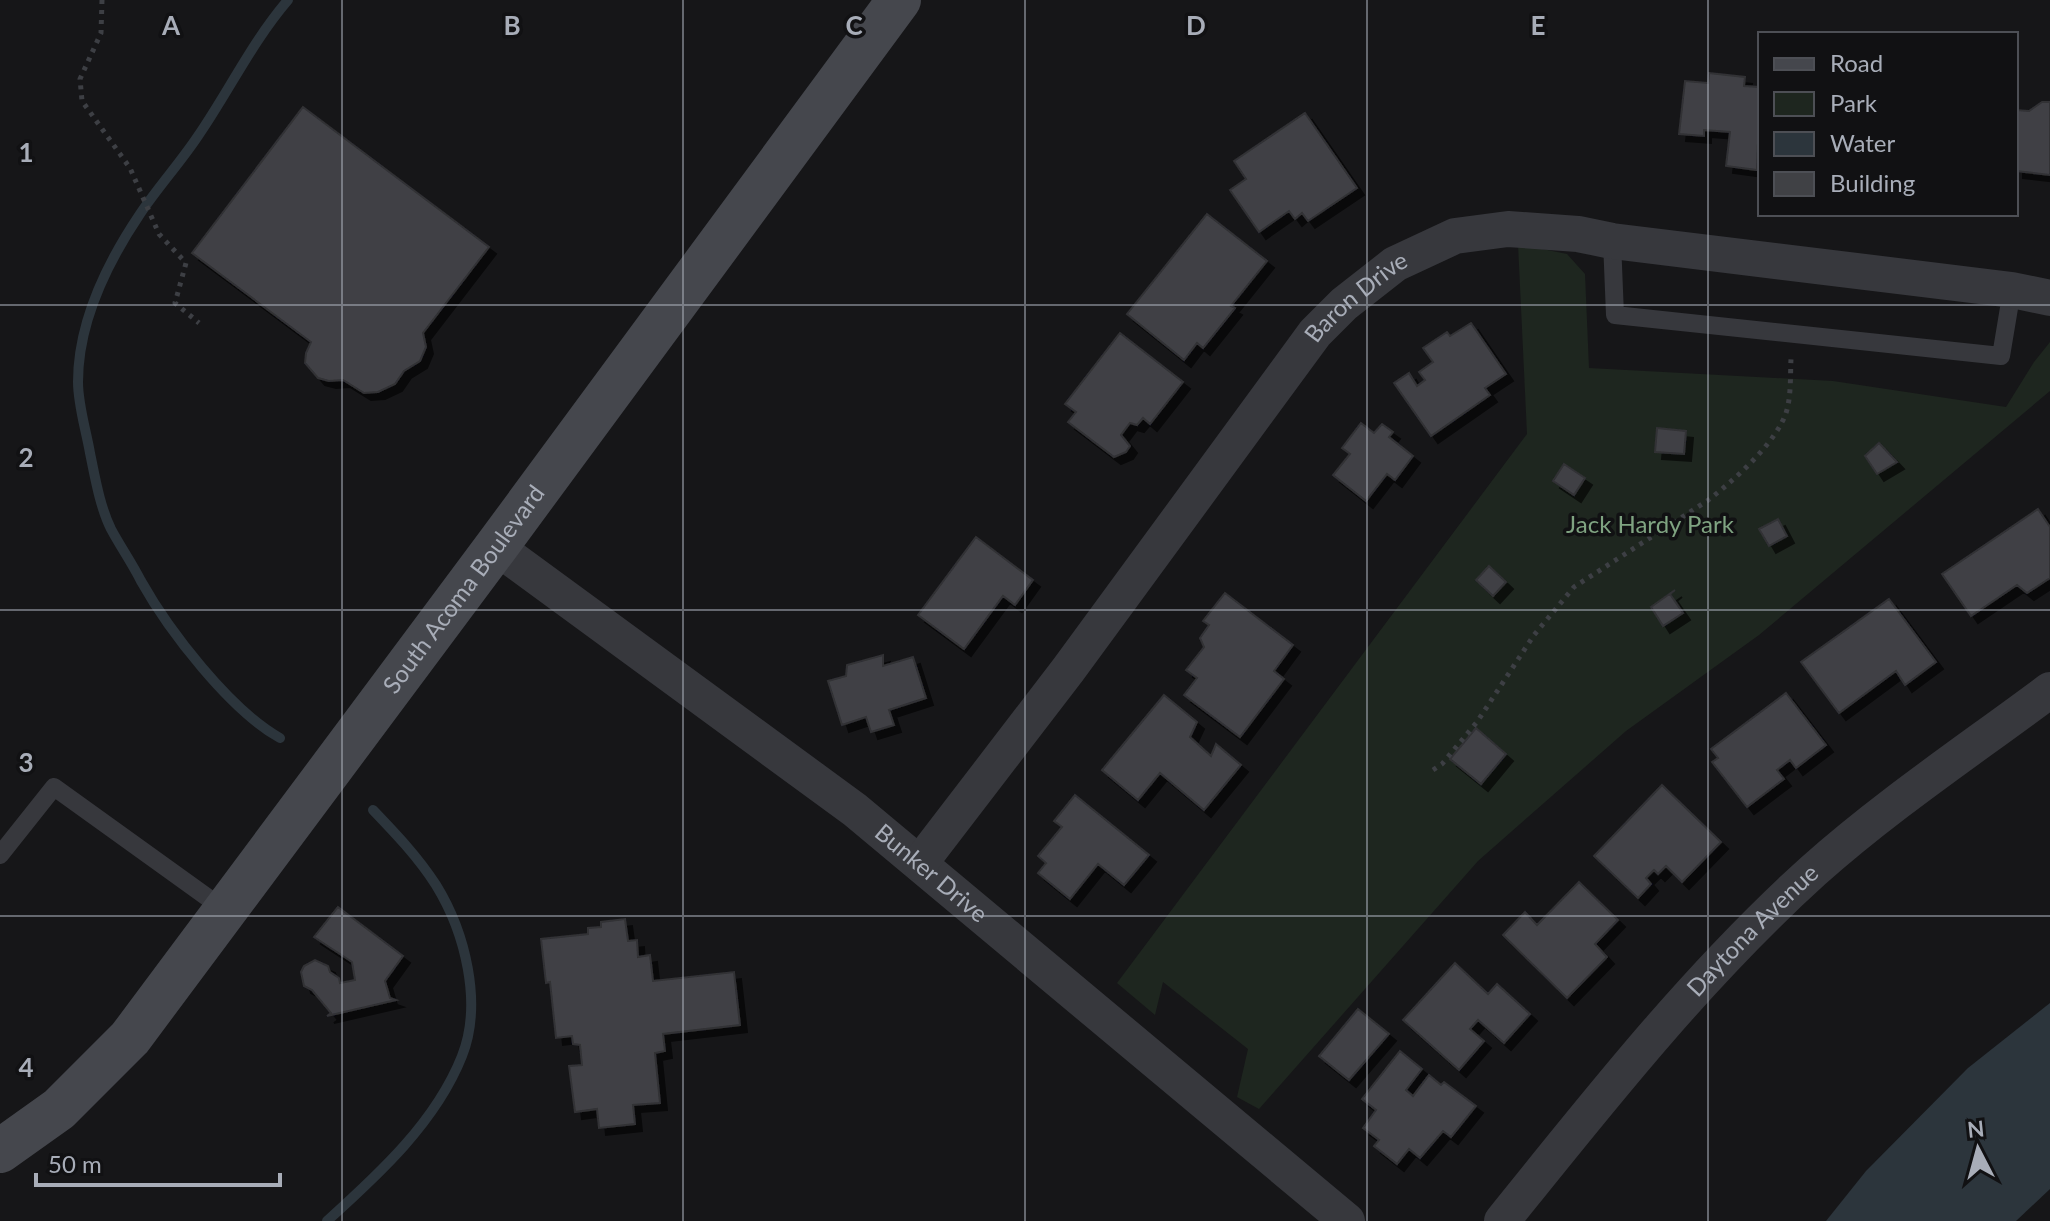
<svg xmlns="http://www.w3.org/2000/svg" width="2050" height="1221" font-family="Lato,sans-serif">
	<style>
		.green { fill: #1e261f }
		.water { fill: #2c353c }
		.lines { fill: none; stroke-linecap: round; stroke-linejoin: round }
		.stream { stroke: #2c353c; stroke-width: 10 }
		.building { fill: #404145; stroke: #303034; stroke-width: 2; filter: url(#shadow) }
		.path { stroke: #3d3f44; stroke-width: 5; stroke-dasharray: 4 6; stroke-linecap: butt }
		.service { stroke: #37383d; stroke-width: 18 }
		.minor { stroke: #37383d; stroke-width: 36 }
		.secondary { stroke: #45474d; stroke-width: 44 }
		.grid { fill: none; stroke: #a8adb8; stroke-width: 2; stroke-opacity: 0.55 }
		.labels { text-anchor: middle; stroke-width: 7; stroke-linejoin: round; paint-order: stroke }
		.street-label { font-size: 24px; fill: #a8adb8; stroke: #111113 }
		.park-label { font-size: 24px; fill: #7fa381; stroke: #111113 }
		.grid-label { font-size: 26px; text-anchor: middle; font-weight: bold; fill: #a8adb8; stroke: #111113; stroke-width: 7; stroke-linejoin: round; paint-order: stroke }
	</style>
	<defs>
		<filter id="shadow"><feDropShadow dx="7" dy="7" stdDeviation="0" flood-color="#0009"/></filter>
	</defs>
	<rect width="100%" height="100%" fill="#161618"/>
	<path class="green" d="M1518 244 1567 254 1585 274 1589 368 1833 381 2006 407 2034 362 2050 342V391L1759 635 1626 731 1478 861 1259 1109 1237 1097 1248 1049 1163 982 1155 1015 1117 983 1527 434Z"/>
	<path class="water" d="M2050 1003V1189L2016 1221H1826L1866 1171 1968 1068Z"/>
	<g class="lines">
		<path class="stream" d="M280 738C230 710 169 631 141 581 132 563 120 546 111 529 100 507 95 477 90 453 86 430 78 405 78 382 78 321 107 263 140 214 158 187 180 163 198 136 229 91 252 42 288 0
			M327 1221C379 1174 436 1122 462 1056 483 1003 465 932 436 885 418 857 396 834 373 810"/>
	</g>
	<path class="building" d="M1709 73 1745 77 1744 86 1760 87 1757 170 1726 166 1730 132 1704 130V136L1679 134 1685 81 1708 83Z
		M2042 102H2050V175L2016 171V110L2029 111Z
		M303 107 489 247 423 333 426 347 420 361 404 371 395 384 378 392 364 393 343 380 329 381 318 378 305 363 306 353 311 342 192 253Z
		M1305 113 1357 188 1308 221 1302 213 1295 219 1289 211 1259 232 1230 190 1246 179 1234 161Z
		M1207 214 1267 261 1231 306 1235 308 1203 348 1197 343 1184 360 1127 314Z
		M1471 323 1506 374 1485 388 1490 395 1431 436 1394 383 1409 373 1417 386 1425 380 1419 372 1433 362 1423 348 1447 332 1450 336Z
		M1120 333 1183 382 1150 424 1143 418 1137 425 1130 423 1121 435 1130 446 1126 452 1114 457 1068 422 1076 412 1065 404Z
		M1361 423 1374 433 1382 424 1393 432 1389 437 1413 456 1395 480 1387 474 1366 501 1333 475 1350 454 1342 448Z
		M1657 428 1686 431 1684 454 1655 452Z
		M1879 443 1897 462 1877 474 1865 456Z
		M1564 464 1585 478 1574 495 1553 481Z
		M2038 509 2050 527V578L2027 593 2017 585 1971 616 1942 574Z
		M1778 519 1787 536 1769 546 1759 529Z
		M976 537 1033 580 1015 605 1003 596 964 649 918 615Z
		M1489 566 1506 582 1493 596 1476 580Z
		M1675 590 1670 594 1683 613 1663 626 1651 607Z
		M1225 593 1293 645 1274 671 1284 679 1240 737 1184 695 1197 678 1186 670 1204 647 1200 638 1209 625 1203 621Z
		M1889 599 1936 662 1905 685 1896 671 1839 713 1801 662Z
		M883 655V666L913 657 926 698 889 710 894 725 871 732 866 717 842 725 828 681 846 676 847 665Z
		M1786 693 1826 745 1796 768 1790 760 1777 770 1784 779 1747 807 1712 762 1718 758 1711 749Z
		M1164 695 1197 722 1190 737 1211 756 1216 744 1241 765 1204 810 1160 773 1138 800 1102 770Z
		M1476 728 1506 754 1481 784 1450 759Z
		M1662 785 1721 842 1682 882 1666 866 1658 874 1654 870 1646 878 1651 884 1638 898 1594 856Z
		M1075 795 1149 855 1124 885 1098 864 1070 899 1038 873 1046 863 1038 856 1062 827 1054 821Z
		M1579 882 1618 920 1595 944 1607 957 1567 998 1503 935 1525 912 1537 925Z
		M338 907 403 956 385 981 390 998 396 1000 327 1016 331 1013 312 990 304 986 301 972 304 966 315 960 328 966 330 972 339 978 340 983 355 980 352 962 314 937Z
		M625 919 628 941 637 940 638 957 650 955 653 981 734 972 740 1025 663 1034 665 1051 655 1053 660 1103 633 1105 635 1124 599 1128 597 1109 575 1112 569 1066 582 1065 580 1045 573 1044 572 1036 556 1038 550 982 546 983 541 939 588 934V928L601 927V922Z
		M1455 963 1488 994 1497 984 1530 1014 1504 1043 1478 1020 1470 1029 1484 1041 1459 1070 1403 1020Z
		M1358 1009 1389 1034 1349 1080 1319 1056Z
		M1400 1051 1422 1069 1406 1090 1413 1096 1429 1075 1441 1085 1444 1082 1476 1106 1451 1137 1443 1131 1420 1158 1409 1149 1397 1164 1374 1146 1379 1140 1363 1128 1376 1110 1362 1099Z"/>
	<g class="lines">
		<path class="path" d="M102 0 101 33 80 79 82 101 130 168 159 234 186 263 175 303 199 323
			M1433 770 1442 764 1477 722 1534 635 1574 587 1707 501C1732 482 1768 450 1782 422 1792 405 1790 378 1791 359"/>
		<path class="service" d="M1612 241 1615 315 2001 356 2012 290
			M0 855 54 787 225 910"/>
		<g class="minor">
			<path id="s1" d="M496 547 855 810 1347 1221"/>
			<path id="s2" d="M920 863 1068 670 1315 333 1344 304 1395 264 1455 236 1508 229 1578 234 1612 241 2012 290 2050 298"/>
			<path id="s3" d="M1502 1221C1600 1099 1697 976 1813 871 1887 805 1971 749 2050 690"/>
		</g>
		<path class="secondary" id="s4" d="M0 1151 59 1109 130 1038 496 547 899 0"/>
	</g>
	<path class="grid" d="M342 0V1221M683 0V1221M1025 0V1221M1367 0V1221M1708 0V1221M0 305H2050M0 610H2050M0 916H2050"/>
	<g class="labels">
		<g class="street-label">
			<text dy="8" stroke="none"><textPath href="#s2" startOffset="716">Baron Drive</textPath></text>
			<text dy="8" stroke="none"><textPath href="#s4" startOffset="732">South Acoma Boulevard</textPath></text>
			<text dy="8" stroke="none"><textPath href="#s1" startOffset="544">Bunker Drive</textPath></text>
			<text dy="8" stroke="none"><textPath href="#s3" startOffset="384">Daytona Avenue</textPath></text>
		</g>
		<g class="park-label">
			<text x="1650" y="533">Jack Hardy Park</text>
		</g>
	</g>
	<g class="grid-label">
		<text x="171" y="35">A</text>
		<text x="512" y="35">B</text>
		<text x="854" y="35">C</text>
		<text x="1196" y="35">D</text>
		<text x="1538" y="35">E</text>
		<text x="26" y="162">1</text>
		<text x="26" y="467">2</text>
		<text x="26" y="772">3</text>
		<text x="26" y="1077">4</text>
	</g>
	<rect x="1758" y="32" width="260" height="184" fill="#111113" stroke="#4d4f55" stroke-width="2"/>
	<rect x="1774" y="58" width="40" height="12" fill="#45474d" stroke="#4d4f55" stroke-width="2"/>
	<text x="1830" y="72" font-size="24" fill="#a8adb8">Road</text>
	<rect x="1774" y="92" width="40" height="24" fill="#1e261f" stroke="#4d4f55" stroke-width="2"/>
	<text x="1830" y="112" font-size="24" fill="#a8adb8">Park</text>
	<rect x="1774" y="132" width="40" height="24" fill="#2c353c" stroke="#4d4f55" stroke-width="2"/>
	<text x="1830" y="152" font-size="24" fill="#a8adb8">Water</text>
	<rect x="1774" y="172" width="40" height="24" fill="#404145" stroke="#4d4f55" stroke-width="2"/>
	<text x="1830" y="192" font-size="24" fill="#a8adb8">Building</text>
	<g transform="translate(1978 1149) rotate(354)" stroke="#111113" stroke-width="6" paint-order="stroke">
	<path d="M0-6L14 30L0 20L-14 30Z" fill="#a8adb8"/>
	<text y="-12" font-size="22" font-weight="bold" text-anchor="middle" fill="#a8adb8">N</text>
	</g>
	<path d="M36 1173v12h244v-12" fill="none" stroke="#a8adb8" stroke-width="4"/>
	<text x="48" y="1173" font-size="24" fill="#a8adb8" stroke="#111113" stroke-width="6" paint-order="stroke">50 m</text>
</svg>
